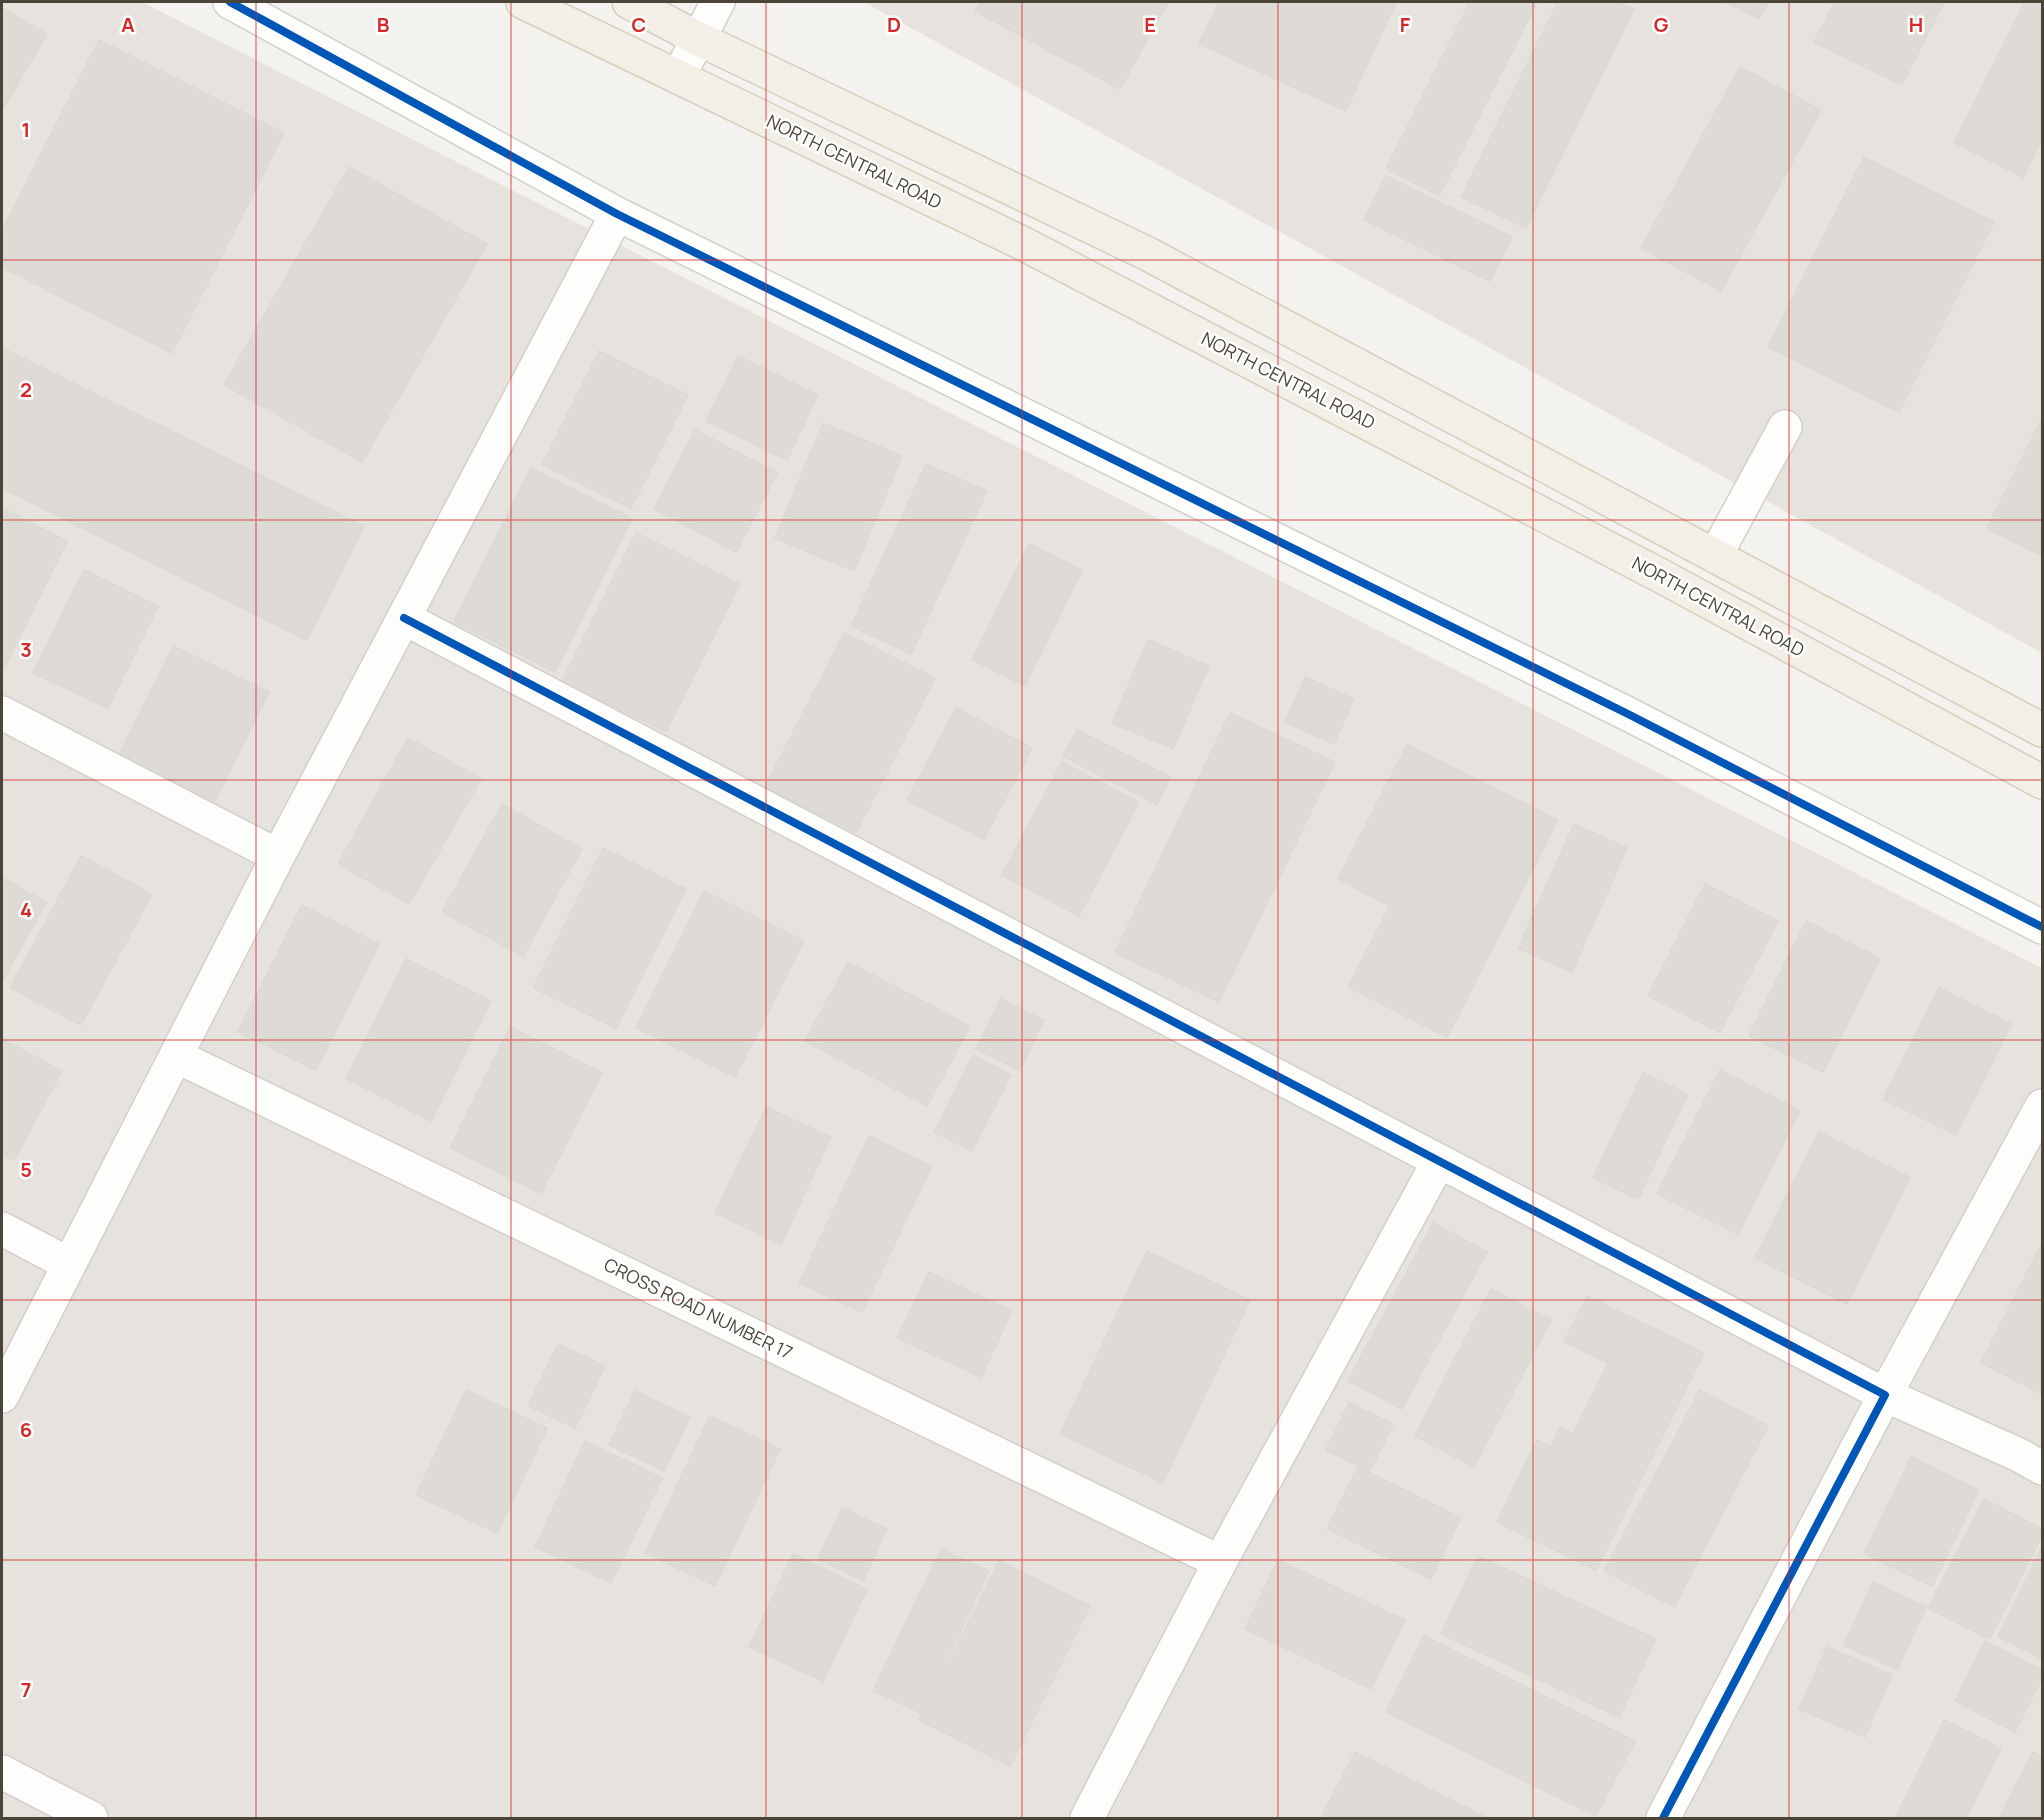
<svg xmlns="http://www.w3.org/2000/svg" width="2044" height="1820" font-family="Manrope,sans-serif">
	<style>
		.industrial { fill: #e6e2de }
		.building { fill: #dedbd6; stroke: #dcd9d4; stroke-width: 1.5 }
		.lines { fill: none; stroke-linecap: round; stroke-linejoin: round }
		.minor-casing { stroke: #d2d0cb; stroke-width: 36 }
		.major-casing { stroke: #d6cebb; stroke-width: 36 }
		.minor { stroke: #fdfdfc; stroke-width: 33 }
		.major { stroke: #f2efe6; stroke-width: 33 }
		.cycleway-casing { stroke: #fff; stroke-width: 11 }
		.cycleway { stroke: #0057b8; stroke-width: 8 }
		.grid { fill: none; stroke: #d62828; stroke-width: 1.5; stroke-opacity: 0.55 }
		.labels { text-anchor: middle; stroke-width: 5; stroke-linejoin: round; paint-order: stroke }
		.street-label { font-size: 18px; fill: #4b4439; stroke: #fff }
		.grid-label { font-size: 20px; text-anchor: middle; font-weight: bold; fill: #d62828; stroke: #fff; stroke-width: 5; stroke-linejoin: round; paint-order: stroke }
	</style>
	<rect width="100%" height="100%" fill="#f4f2ee"/>
	<path class="industrial" d="M2 2H142L2042 968V1818H2Z
		M864 2H2042V653Z"/>
	<path class="building" d="M981 2H1168L1120 89 975 11Z
		M1219 2H1396L1346 111 1199 44Z
		M1470 2H1537L1439 196 1386 169Z
		M1558 2H1619L1634 9 1526 228 1461 197Z
		M1726 2H1768L1759 19Z
		M1835 2H1944L1902 85 1814 42Z
		M2025 2H2042V139L2023 177 1954 143Z
		M2 8 47 34 2 111Z
		M99 40 284 133 172 353 2 267V231Z
		M1740 67 1821 110 1721 291 1641 248Z
		M1864 157 1994 222 1899 412 1768 347Z
		M349 167 487 244 362 462 224 385Z
		M1386 176 1512 237 1490 281 1364 220Z
		M2 348 364 526 307 640 2 488Z
		M599 351 688 395 631 508 542 465Z
		M738 356 818 395 787 460 706 421Z
		M2042 418V556L1987 528Z
		M823 423 902 456 854 571 775 538Z
		M695 430 777 473 736 552 654 509Z
		M926 464 987 491 911 654 851 626Z
		M531 468 632 518 555 672 454 622Z
		M2 508 67 541 2 672Z
		M636 533 740 584 666 732 562 681Z
		M1029 544 1082 570 1025 686 972 660Z
		M84 570 158 606 108 708 33 673Z
		M844 633 935 678 856 833 765 787Z
		M1148 640 1209 666 1173 749 1112 723Z
		M173 646 269 692 215 801 119 755Z
		M1305 677 1354 699 1334 744 1285 722Z
		M956 708 1032 748 984 839 907 800Z
		M1230 713 1335 762 1219 1002 1115 953Z
		M1077 730 1170 777 1157 805 1063 756Z
		M408 738 481 779 409 904 338 864Z
		M1407 745 1558 820 1447 1037 1348 987 1390 906 1338 879Z
		M1062 762 1139 802 1079 916 1002 875Z
		M502 804 582 849 523 956 442 912Z
		M1574 824 1627 848 1572 972 1518 948Z
		M603 848 686 889 616 1028 533 988Z
		M81 856 152 894 81 1025 10 988Z
		M2 878 46 902 3 980H2Z
		M1705 884 1778 921 1720 1032 1648 996Z
		M704 891 804 941 735 1077 636 1028Z
		M302 905 379 944 316 1070 238 1032Z
		M1806 921 1880 958 1823 1072 1749 1036Z
		M406 959 491 1001 431 1121 346 1079Z
		M848 962 970 1026 927 1106 805 1041Z
		M1939 988 2012 1024 1956 1135 1883 1099Z
		M1001 999 1044 1020 1020 1070 976 1049Z
		M510 1027 602 1073 541 1193 450 1148Z
		M2 1039 62 1071 14 1160 2 1154Z
		M973 1055 1011 1075 972 1151 934 1132Z
		M1720 1070 1800 1110 1738 1234 1657 1194Z
		M1643 1073 1688 1094 1638 1199 1593 1178Z
		M766 1107 831 1137 781 1244 715 1213Z
		M1819 1132 1910 1177 1847 1304 1755 1258Z
		M869 1136 932 1166 862 1312 799 1283Z
		M1433 1223 1487 1252 1402 1409 1348 1381Z
		M2042 1243V1394L1981 1363Z
		M1147 1251 1250 1300 1163 1483 1060 1434Z
		M929 1272 1012 1311 981 1377 897 1338Z
		M1491 1289 1551 1320 1474 1467 1415 1436Z
		M1587 1296 1704 1353 1596 1570 1497 1522 1537 1440 1551 1447 1560 1427 1573 1434 1608 1363 1564 1342Z
		M558 1344 605 1366 575 1428 528 1406Z
		M466 1390 547 1428 497 1533 416 1495Z
		M1700 1390 1768 1426 1674 1607 1604 1571Z
		M635 1391 690 1417 664 1471 609 1445Z
		M1349 1403 1393 1424 1370 1471 1326 1450Z
		M710 1416 780 1449 715 1586 645 1553Z
		M585 1441 662 1478 611 1583 535 1547Z
		M1911 1457 1979 1490 1932 1586 1864 1554Z
		M1358 1467 1461 1518 1431 1579 1327 1529Z
		M1984 1499 2042 1529V1536L1990 1639 1928 1608Z
		M842 1508 887 1529 863 1581 818 1559Z
		M2042 1546V1659L1998 1637Z
		M941 1549 989 1571 921 1713 873 1691Z
		M793 1554 867 1589 823 1681 749 1647Z
		M1478 1556 1656 1639 1619 1717 1441 1634Z
		M1278 1560 1405 1620 1371 1689 1245 1629Z
		M999 1561 1090 1606 1010 1766 919 1720Z
		M1873 1582 1926 1607 1897 1670 1844 1645Z
		M1424 1636 1635 1741 1596 1816 1386 1712Z
		M1985 1641 2042 1670V1678L2015 1732 1955 1701Z
		M1827 1647 1892 1675 1865 1737 1799 1709Z
		M1944 1720 2001 1748 1966 1818H1895Z
		M1355 1752 1488 1818H1321Z
		M2033 1752 2042 1757V1818H1999Z"/>
	<g class="lines">
		<g class="minor-casing">
			<path id="minor" d="M230 2 617 214 1628 714 2042 927
				M678 77 718 2
				M1715 556 1785 427
				M404 618 1885 1395 1663 1818
				M2 713 278 856
				M176 1056 1220 1562
				M2042 1106 1885 1395 2019 1455 2042 1468
				M2 1229 69 1264
				M2 1396 278 856 617 214
				M2 1772 91 1818
				M1087 1818 1220 1562 1439 1161"/>
		</g>
		<g class="major-casing">
			<path id="major" d="M523 2 1022 243 1663 577 2042 782
				M629 2 699 39 1148 254 2042 730"/>
		</g>
		<use href="#minor" class="minor"/>
		<use href="#major" class="major"/>
		<g class="cycleway-casing">
			<path id="cycleway" d="M230 2 617 214 1628 714 2042 927
				M404 618 1885 1395 1663 1818"/>
		</g>
		<use href="#cycleway" class="cycleway"/>
	</g>
	<path class="grid" d="M256 2V1818M511 2V1818M766 2V1818M1022 2V1818M1278 2V1818M1533 2V1818M1789 2V1818M2 260H2042M2 520H2042M2 780H2042M2 1040H2042M2 1300H2042M2 1560H2042"/>
	<g class="labels">
		<g class="street-label">
			<text transform="translate(854 162) rotate(26)" y="6">NORTH CENTRAL ROAD</text>
			<text transform="translate(1288 381) rotate(27)" y="6">NORTH CENTRAL ROAD</text>
			<text transform="translate(1718 607) rotate(28)" y="6">NORTH CENTRAL ROAD</text>
			<text transform="translate(698 1309) rotate(26)" y="6">CROSS ROAD NUMBER 17</text>
		</g>
	</g>
	<g class="grid-label">
		<text x="128" y="32">A</text>
		<text x="383" y="32">B</text>
		<text x="639" y="32">C</text>
		<text x="894" y="32">D</text>
		<text x="1150" y="32">E</text>
		<text x="1405" y="32">F</text>
		<text x="1661" y="32">G</text>
		<text x="1916" y="32">H</text>
		<text x="26" y="137">1</text>
		<text x="26" y="397">2</text>
		<text x="26" y="657">3</text>
		<text x="26" y="917">4</text>
		<text x="26" y="1177">5</text>
		<text x="26" y="1437">6</text>
		<text x="26" y="1697">7</text>
	</g>
	<rect width="2044" height="1820" fill="none" stroke="#4b4439" stroke-width="6"/>
</svg>
